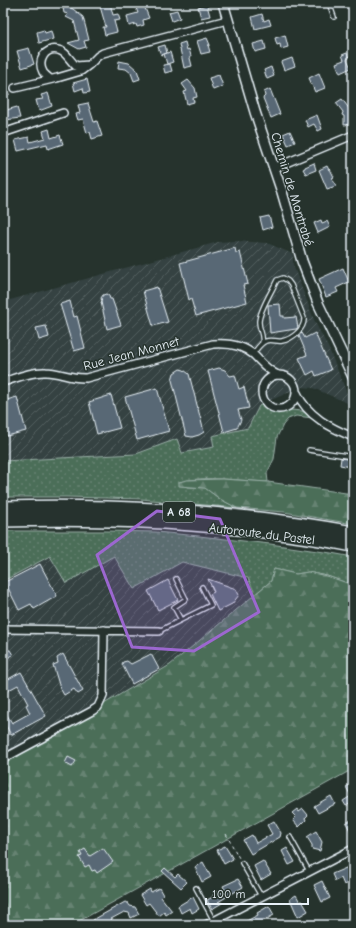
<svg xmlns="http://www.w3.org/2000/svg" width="356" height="928" viewBox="0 0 356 928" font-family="'Comic Neue',sans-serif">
  <defs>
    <pattern id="industrial-furrows" width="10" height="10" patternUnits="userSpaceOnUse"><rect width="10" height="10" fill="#354342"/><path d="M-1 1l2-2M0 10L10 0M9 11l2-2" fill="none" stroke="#525f5e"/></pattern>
    <pattern id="grass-dots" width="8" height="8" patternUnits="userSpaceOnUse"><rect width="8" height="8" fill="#4c6e59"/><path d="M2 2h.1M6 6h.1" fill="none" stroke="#668372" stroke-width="1.8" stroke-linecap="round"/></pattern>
    <pattern id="forest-firs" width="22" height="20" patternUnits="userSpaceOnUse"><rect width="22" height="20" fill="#4c6e59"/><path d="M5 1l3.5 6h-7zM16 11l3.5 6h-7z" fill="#668372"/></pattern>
  </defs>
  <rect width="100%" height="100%" fill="#26332d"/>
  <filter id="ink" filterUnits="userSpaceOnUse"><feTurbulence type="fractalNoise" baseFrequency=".025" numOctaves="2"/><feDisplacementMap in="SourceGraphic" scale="8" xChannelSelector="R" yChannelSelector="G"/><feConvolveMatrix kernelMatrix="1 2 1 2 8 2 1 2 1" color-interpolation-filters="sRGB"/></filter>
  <g filter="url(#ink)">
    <path fill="url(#industrial-furrows)" d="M236 241 267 243 293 254V265L315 322 328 347 352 405 313 388 302 387 259 405 248 428 212 436 215 447 182 453 177 440 136 454 3 461V302L218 242Z
      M114 555 134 589 182 562 248 578 256 594 247 600 170 665 92 711 3 758V581L50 556Z"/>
    <path fill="url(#grass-dots)" stroke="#9ab0a8" d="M262 404 267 409 280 413 291 410 302 411 313 418 296 416 288 419 283 425 277 437 274 459 267 473 268 482C242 481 205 475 179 482L187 487 205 488 220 499 237 508 141 499 67 497H3V461L136 454 177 439 182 453 214 447 212 436 248 428 259 406Z
      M3 531H105L156 532 199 536 270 544 331 553 353 557V585L327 576 308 572 296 574 274 569 271 581 255 594 248 578 182 562 134 589 114 556 66 583 50 556 3 581Z"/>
    <path fill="url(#forest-firs)" stroke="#9ab0a8" d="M222 479 268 482 353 494V524L284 512 237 508 220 499 205 488 179 486V482L187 480Z
      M274 569 296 574 308 572 327 576 353 585V769L72 925H3V758L92 711 170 665 271 581Z"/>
    <path fill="#596874" stroke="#e8f1f8" d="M62 3 73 9 83 17 89 40 84 41 86 47 79 49 68 43 79 40 74 21 66 17 68 14 64 13Z
      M99 3H110L113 15 118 14 120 20 114 21 117 32 105 35 103 27H106Z
      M134 3H143L149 18 143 20 144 25 137 27 136 24 129 26 127 16 138 13Z
      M207 5 210 16 201 18 198 7Z
      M177 10 180 18 172 21 169 12Z
      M262 14 264 21 269 19 271 25 255 29 252 17Z
      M44 30 45 33 51 31 53 39 39 43 37 32Z
      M285 35 288 47 281 49 280 44 277 45 275 38Z
      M207 38 210 45H208L210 52 201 54 197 41Z
      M264 41 266 49 255 52 253 44Z
      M185 42 187 50 189 49 191 56 190 58 192 66 184 68 179 44Z
      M165 45 167 53 161 55 158 47Z
      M29 48 34 64 22 68 17 51Z
      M170 52 173 62 167 64 164 54Z
      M347 53 349 58 347 59 351 68 340 73 336 63 344 60 342 55Z
      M292 58 295 66 284 70 281 62Z
      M119 61 129 63 137 70 140 79 134 81 131 73 126 69 118 68Z
      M170 64 172 71 165 73 163 65Z
      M271 67 274 76 267 79 264 70Z
      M319 73 325 88 315 92 309 78Z
      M219 75 223 86 213 90 209 78Z
      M87 79 90 92 84 93 83 88 75 91 73 83Z
      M188 80 195 88 197 97 193 98 194 102 187 104 184 92 187 91 182 84Z
      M270 89 280 114 271 118 263 98 265 96 264 92Z
      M48 93 52 106 39 111 36 100 43 99 41 95Z
      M342 99 353 114V124L344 125V116L342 115 343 112 336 103Z
      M88 103 94 122 97 121 102 136 92 139 90 132 87 133 83 119 78 120 76 114 80 113 78 105Z
      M17 107 20 118 5 120 3 111Z
      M317 115 322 129 318 131 314 124 308 127 305 120Z
      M49 129 51 138 60 135 63 144 48 149 47 144 18 151 15 140 29 137 30 142 45 138 43 131Z
      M290 131 295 142 288 145 283 134Z
      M314 163 316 170 306 174 303 169 305 168V167Z
      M327 166 329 170 330 169 334 177 332 178 336 186 327 189 319 170Z
      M269 216 272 227 263 230 260 218Z
      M321 220 322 223 327 221 330 227 318 233 314 223Z
      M235 248 236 253 240 252 248 284 243 285 247 302 196 316 191 299 189 300 180 263Z
      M343 268 349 282 336 288 338 292 326 297 319 279Z
      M157 287 168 322 153 326 143 291Z
      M106 294 109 296 110 299H112L121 325 107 329 101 302 102 301 101 298 103 295Z
      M70 301 74 317 77 316 85 348 74 351 60 304Z
      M280 304 281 316H284V318L296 317 298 328 296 329 270 333 268 305Z
      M46 326 49 337 39 340 36 328Z
      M302 333 305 338 315 333 331 370 316 376 314 371 307 375 299 358 307 355 299 336Z
      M219 368 225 370 230 376 235 375 239 389 244 387 249 408 238 410 241 420 237 428 224 432 208 371Z
      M180 369 184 370 189 374 204 432 199 435 192 437 186 436 172 380 174 373Z
      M157 388 169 431 137 440 125 397Z
      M111 395 120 428 97 434 89 402Z
      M17 397 26 431 3 437V401Z
      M341 458 352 460 351 467 340 465Z
      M40 564 57 596 34 609 31 604 19 610 5 582Z
      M208 579 236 589 239 595 232 604 218 611 210 594 214 592Z
      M168 580 178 600 158 610 148 591Z
      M3 650H10L13 655 3 660Z
      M63 654 83 691 78 694 74 689 64 695 60 688 53 665 58 663 57 658Z
      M151 654 159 669 132 684 122 664 123 662 127 661 131 664Z
      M21 672 46 716 11 735 3 720V717L7 715 12 723 30 713 26 705 28 704 18 685 3 693V682Z
      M68 757 76 761 72 767 65 763Z
      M351 784 353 787V802L346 806 343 801 351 796 346 787Z
      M331 796 335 804 318 813 314 806Z
      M297 809 299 812 303 809 308 815 305 818 306 820 299 827 293 820 296 817 292 813Z
      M353 819V836L346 823Z
      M274 821 281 833 280 837 251 854 243 840 252 835 256 843 272 834 267 825Z
      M316 831 322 842 320 851 312 849V845L307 837Z
      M225 846 233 859 224 864 217 850Z
      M103 848 113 862 97 873 95 870 92 871 89 865 85 867 79 857 82 856 80 852 85 849 90 856Z
      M287 848 295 862 289 865 282 851Z
      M263 861 271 874 261 880 254 866Z
      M203 862 211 877 202 882 195 867Z
      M353 865V880L344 885 341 878 335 881 332 874Z
      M165 868 175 877 178 874 187 882 181 888 162 871Z
      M238 879 243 887 218 902 222 903 212 909 207 900 213 897 214 891 227 894 223 886Z
      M322 881 330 898 322 902 314 885Z
      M159 888 163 895 161 897 172 911 166 915 164 912 159 916 149 903 146 905 140 895 150 889 151 892Z
      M296 895 300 902 302 901 308 911 298 917 290 899Z
      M193 897 199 909 192 913 190 908 181 913 178 906Z
      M125 902 128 903 130 906 135 907 139 914 131 918 129 913 124 912 111 919 115 925H96L93 920Z
      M269 906 274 915 255 925H239L258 915 257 913Z"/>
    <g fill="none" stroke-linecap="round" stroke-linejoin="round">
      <defs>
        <path id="service" d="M329 3 334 17
          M253 354C257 349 260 343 266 341 271 339 277 342 282 341 292 339 305 329 304 318L291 285 288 281 283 278 277 280 275 284C270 294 259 312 259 322 259 330 264 335 262 343
          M309 450 353 457
          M176 579 186 599 174 607 181 620
          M159 631 211 605 202 587
          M290 837 309 871
          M242 863 261 896
          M196 888 214 921"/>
        <path id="minor" d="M50 79C48 77 44 74 43 72 37 61 45 47 58 50 66 51 70 61 76 66L89 65
          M15 88 57 78 81 71 89 65 98 56 103 53 227 20
          M3 133 63 113
          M274 168 353 135
          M262 392a17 17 0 1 1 34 0a17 17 0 1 1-34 0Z
          M3 382C16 378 32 371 46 372 59 372 71 379 86 378L213 344C227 343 243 345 254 355 262 363 267 370 278 375
          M297 393C307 416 331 428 353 437
          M3 629 159 631
          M3 759 92 711 98 707 103 696 104 630
          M206 925 353 849"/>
        <path id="tertiary" d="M223 3 255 112 282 192 302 261 318 303 353 377"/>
        <path id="motorway" d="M3 508C120 505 238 512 353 533
          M3 520C119 517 239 523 353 545"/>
      </defs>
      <use href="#service" stroke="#e8f1f8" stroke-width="6"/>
      <use href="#minor" stroke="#e8f1f8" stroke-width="10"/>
      <use href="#tertiary" stroke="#e8f1f8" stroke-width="12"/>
      <use href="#motorway" stroke="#e8f1f8" stroke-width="16"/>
      <path stroke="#e8f1f8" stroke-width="1" stroke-dasharray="3 3" stroke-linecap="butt" d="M3 96 10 94
        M226 834 239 858"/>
      <use href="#service" stroke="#26332d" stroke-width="3.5"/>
      <use href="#minor" stroke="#26332d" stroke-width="7"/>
      <use href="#tertiary" stroke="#26332d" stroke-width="9"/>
      <use href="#motorway" stroke="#26332d" stroke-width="13"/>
    </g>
  </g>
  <path fill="#9c67d0" fill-opacity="0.2" stroke="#9c67d0" stroke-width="3" stroke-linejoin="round" d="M157 511 220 519 259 612 194 651 132 647 97 555Z"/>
  <g text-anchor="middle" stroke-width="3" stroke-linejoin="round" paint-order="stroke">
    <rect fill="#26332d" stroke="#aeb8bb" stroke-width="1" x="163" y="502" width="32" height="20" rx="3"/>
    <g font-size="12" font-weight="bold" fill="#e8f1f8">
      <text x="179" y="516">A 68</text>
    </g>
    <g font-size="13" fill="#e8f1f8" stroke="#26332d">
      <text transform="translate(293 189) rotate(73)" y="5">Chemin de Montrabé</text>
      <text transform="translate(131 353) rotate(-15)" y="5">Rue Jean Monnet</text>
      <text transform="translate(262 533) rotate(7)" y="5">Autoroute du Pastel</text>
    </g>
  </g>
  <rect width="356" height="928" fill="none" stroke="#26332d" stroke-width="16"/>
  <rect x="8" y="8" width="340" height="912" fill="none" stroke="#e8f1f8" stroke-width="1.5" filter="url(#ink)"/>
  <path d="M206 898v6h102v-6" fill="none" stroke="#e8f1f8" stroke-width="2"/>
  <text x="212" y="898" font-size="12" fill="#e8f1f8" stroke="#26332d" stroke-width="3" paint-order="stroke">100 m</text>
</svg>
